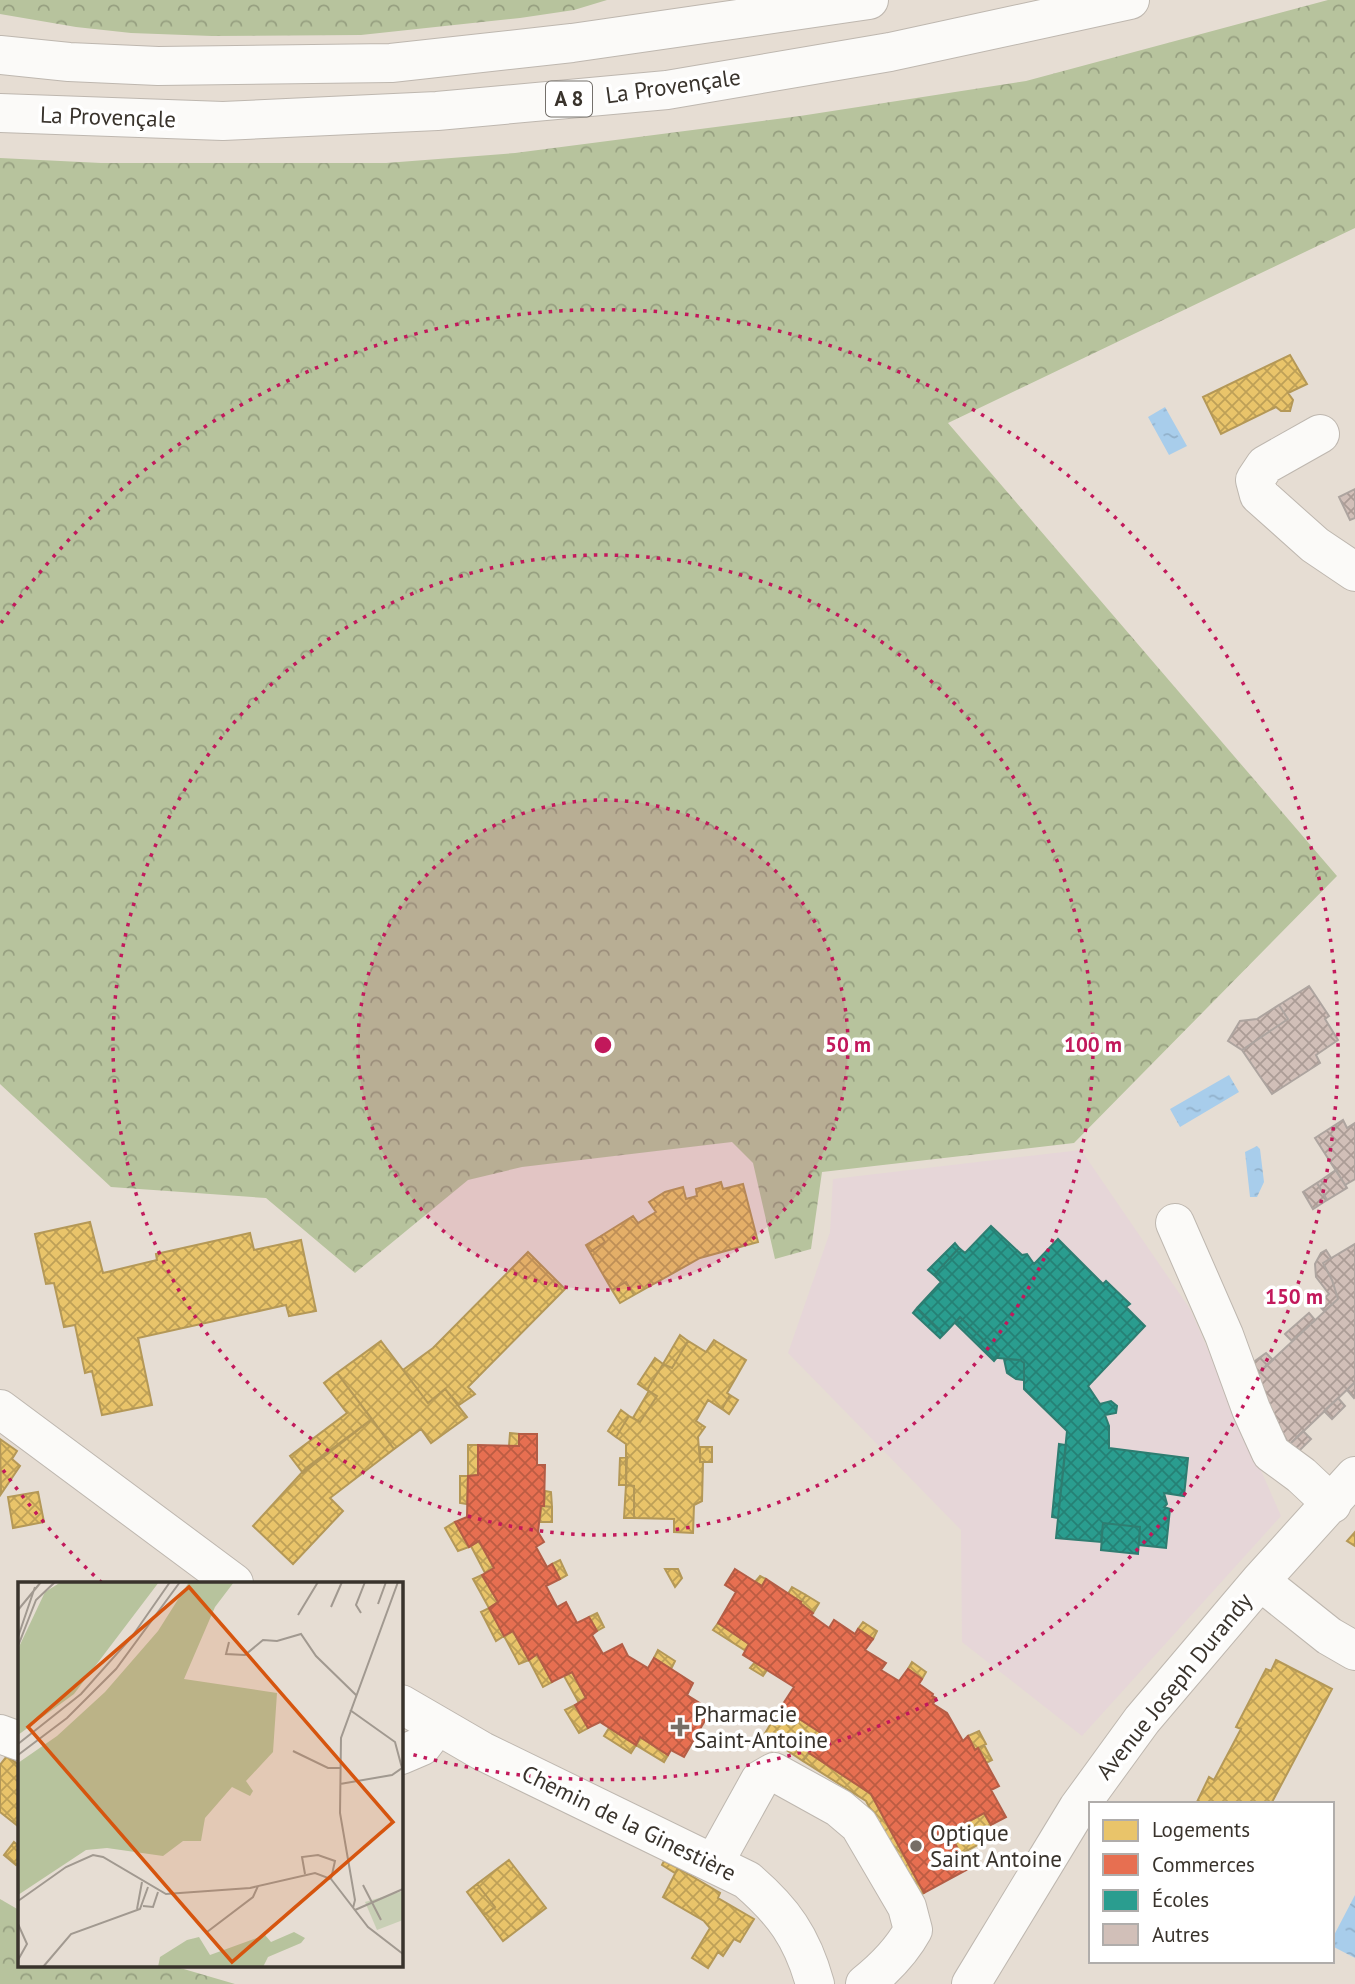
<svg xmlns="http://www.w3.org/2000/svg" width="1355" height="1984" viewBox="0 0 1355 1984" font-family="'PT Sans',sans-serif">
  <defs>
    <pattern id="forest-crowns" width="20" height="18" patternUnits="userSpaceOnUse" patternTransform="scale(1.75)"><rect width="20" height="18" fill="#b7c39d"/><path d="M2 6a3 3 0 1 1 6 0M12 15a3 3 0 1 1 6 0" fill="none" stroke="#969f80"/></pattern>
    <pattern id="water-ripples" width="26" height="14" patternUnits="userSpaceOnUse" patternTransform="scale(1.75)"><rect width="26" height="14" fill="#a8cdeb"/><path d="M2 4q2-2 4 0t4 0M15 11q2-2 4 0t4 0" fill="none" stroke="#91b0ca"/></pattern>
    <pattern id="homes-cross-hatch" width="8" height="8" patternUnits="userSpaceOnUse" patternTransform="scale(1.75)"><rect width="8" height="8" fill="#e9c46a"/><path d="M0 0l8 8M0 8l8-8" fill="none" stroke="#bea057"/></pattern>
    <pattern id="shops-cross-hatch" width="8" height="8" patternUnits="userSpaceOnUse" patternTransform="scale(1.75)"><rect width="8" height="8" fill="#e76f51"/><path d="M0 0l8 8M0 8l8-8" fill="none" stroke="#bc5c43"/></pattern>
    <pattern id="schools-cross-hatch" width="8" height="8" patternUnits="userSpaceOnUse" patternTransform="scale(1.75)"><rect width="8" height="8" fill="#2a9d8f"/><path d="M0 0l8 8M0 8l8-8" fill="none" stroke="#258175"/></pattern>
    <pattern id="building-cross-hatch" width="8" height="8" patternUnits="userSpaceOnUse" patternTransform="scale(1.75)"><rect width="8" height="8" fill="#d1bfb8"/><path d="M0 0l8 8M0 8l8-8" fill="none" stroke="#ab9c96"/></pattern>
  </defs>
  <rect width="100%" height="100%" fill="#e6ddd3"/>
  <path fill="#e6d6d8" d="M1081 1150 1190 1309 1281 1516 1082 1736 962 1642 961 1530 788 1353 830 1232 833 1179Z"/>
  <path fill="url(#forest-crowns)" d="M0 0H607L574 10 520 18 361 35 212 36 131 33 76 27 0 14Z
    M1328 0H1355V228L948 423 1337 876 1074 1143 822 1172 811 1249 775 1259 753 1163 732 1142 522 1167 468 1180 355 1273 266 1198 111 1187 0 1084V158L101 163H386L515 153 800 116 1026 81Z
    M0 1899 19 1910V1965H170L235 1984H0Z"/>
  <path fill="url(#water-ripples)" d="M1165 407 1187 446 1169 455 1148 417Z
    M1229 1075 1239 1092 1180 1127 1170 1109Z
    M1257 1146 1260 1149 1264 1182 1257 1197H1250L1245 1152Z
    M1355 1895V1958L1332 1946V1939Z"/>
  <path fill="url(#homes-cross-hatch)" stroke="#b49857" stroke-width="2" d="M1290 355 1307 384 1288 393 1293 400 1290 411H1281L1276 407 1221 434 1203 397Z
    M721 1182 723 1189 743 1184 758 1242 700 1258 634 1295 626 1282 612 1290 590 1252 605 1242 601 1236 633 1216 638 1223 656 1212 649 1202 665 1192 683 1187 686 1199 697 1196 696 1189Z
    M90 1222 103 1273 157 1260 156 1254 250 1233 254 1250 301 1240 316 1311 289 1316 286 1305 138 1338 152 1405 102 1415 92 1371 85 1373 75 1325 64 1327 54 1283 46 1284 35 1234Z
    M601 1236 605 1242 590 1252 586 1245Z
    M528 1252 565 1289 468 1387 475 1394 459 1405 445 1389 428 1403 403 1370 433 1348Z
    M626 1282 634 1295 620 1303 612 1290Z
    M680 1335 688 1341 672 1368 663 1364Z
    M714 1340 746 1360 727 1393 730 1395 722 1409 708 1400 696 1421 705 1427 698 1437 700 1462H703L702 1501 694 1505 693 1533 674 1532V1519L634 1518V1486L626 1485V1444L616 1437 629 1416 640 1422 657 1396 647 1390 663 1364 672 1368 688 1341 706 1352Z
    M381 1341 428 1403 445 1389 467 1417 431 1443 421 1429 394 1449 337 1373Z
    M655 1358 663 1364 647 1390 638 1384Z
    M337 1373 372 1419 303 1473 290 1456 347 1413 324 1383Z
    M649 1391 657 1396 640 1422 633 1418Z
    M730 1395 738 1400 729 1414 722 1409Z
    M621 1410 629 1416 616 1437 608 1431Z
    M372 1419 394 1449 330 1498 343 1511 293 1564 253 1526 306 1468Z
    M510 1433 519 1434V1446H509Z
    M0 1439 17 1451 12 1459 20 1466 1 1494Z
    M468 1445H478V1475L468 1476Z
    M700 1447H712V1462H700Z
    M627 1457 626 1485H619L620 1458Z
    M460 1476H468L467 1504 460 1503Z
    M626 1485 634 1486V1518H624Z
    M545 1491 551 1492 552 1507 544 1506Z
    M38 1492 44 1522 13 1528 8 1497Z
    M541 1506 552 1507V1522H540Z
    M455 1522 469 1547 458 1551 445 1528Z
    M1355 1532V1546L1347 1541Z
    M479 1541 494 1568 485 1573 471 1546Z
    M560 1560 567 1575 560 1579 552 1564Z
    M665 1569H678L682 1578 675 1587Z
    M482 1575 498 1602 489 1608 473 1579Z
    M760 1576 766 1579 762 1586 755 1582Z
    M792 1587 806 1595 801 1602 788 1594Z
    M806 1595 819 1603 813 1613 800 1603Z
    M489 1608 504 1636 496 1641 481 1612Z
    M597 1613 604 1627 597 1631 589 1617Z
    M863 1622 877 1631 873 1639 858 1629Z
    M718 1623 749 1644 746 1651 713 1630Z
    M513 1631 529 1660 519 1664 504 1636Z
    M658 1650 675 1661 671 1669 654 1658Z
    M537 1654 552 1682 543 1687 529 1660Z
    M1276 1660 1332 1689 1271 1804H1196L1209 1777 1214 1780 1241 1729 1236 1727 1266 1669 1271 1671Z
    M755 1662 767 1670 763 1676 750 1668Z
    M912 1662 926 1672 922 1679 908 1669Z
    M572 1672 586 1698 579 1703 564 1676Z
    M575 1705 588 1728 579 1733 565 1710Z
    M781 1707 821 1733 803 1761 764 1735Z
    M609 1728 636 1745 631 1753 604 1736Z
    M979 1731 986 1744 975 1750 968 1736Z
    M640 1737 668 1755 664 1762 636 1745Z
    M984 1745 992 1760 986 1763 978 1748Z
    M809 1753 871 1794 924 1893 917 1896 866 1801 803 1761Z
    M7 1756 19 1765V1827L0 1812V1765Z
    M984 1813 996 1835 961 1854 949 1832Z
    M14 1842 19 1846V1861L16 1865 4 1855Z
    M509 1860 546 1908 503 1941 484 1915 495 1907 477 1884Z
    M664 1861 678 1868 675 1873 662 1865Z
    M678 1868 720 1893 718 1898 754 1919 740 1942 734 1939 723 1956 718 1952 708 1968 692 1958 710 1928 704 1921 663 1897Z
    M477 1884 495 1907 484 1915 467 1892Z"/>
  <path fill="url(#shops-cross-hatch)" stroke="#b35d46" stroke-width="2" d="M519 1434H537V1465H545L544 1506H541L538 1532 544 1542 536 1547 547 1567 552 1564 560 1579 546 1586 557 1607 566 1602 577 1623 589 1617 597 1631 592 1635 603 1654 622 1644 628 1656 648 1668 654 1658 693 1683 687 1695 711 1710 684 1757 671 1750 668 1755 640 1737 636 1745 600 1722 588 1728 575 1705 586 1698 572 1672 552 1682 537 1654 529 1660 513 1631 504 1636 489 1608 498 1602 482 1575 494 1568 479 1541 469 1547 455 1522 467 1517 468 1476 478 1475V1445L519 1446Z
    M735 1569 762 1586 766 1579 801 1602 800 1603 813 1613 811 1615 829 1628 834 1620 855 1634 858 1629 873 1639 865 1650 886 1663 881 1670 899 1681 908 1669 922 1679 919 1684 933 1694 932 1696 936 1698 933 1704 947 1713 963 1741 968 1736 975 1750 978 1748 999 1786 991 1790 1006 1817 991 1825 984 1813 949 1832 968 1869 924 1893 871 1794 809 1753 821 1733 781 1707 794 1687 743 1655 749 1644 718 1623 736 1592 725 1585Z"/>
  <path fill="url(#schools-cross-hatch)" stroke="#2e7d71" stroke-width="2" d="M991 1226 1022 1255 1027 1254 1034 1264 1058 1239 1103 1284 1106 1281 1130 1304 1126 1307 1145 1326 1088 1386 1100 1404 1111 1401 1117 1406 1116 1413 1105 1415 1109 1426V1448L1188 1458 1184 1496 1164 1493 1167 1504 1164 1507 1170 1509 1166 1548 1139 1545 1140 1527 1103 1523 1101 1542 1056 1538 1067 1431 1024 1389V1363L1020 1360 997 1358 999 1355 960 1317 944 1334 917 1308 941 1282 934 1275 959 1248 965 1253Z
    M955 1243 959 1248 934 1275 928 1270Z
    M917 1308 944 1334 940 1338 913 1313Z
    M960 1317 999 1355 994 1361 955 1323Z
    M1004 1359 1020 1360 1024 1363V1380L1016 1379 1007 1373Z
    M1059 1444 1066 1445 1058 1518 1052 1517Z
    M1103 1523 1140 1527 1138 1554 1101 1550Z"/>
  <path fill="url(#building-cross-hatch)" stroke="#ada49f" stroke-width="2" d="M1355 489V518L1350 520 1339 497Z
    M1309 986 1329 1016 1325 1019 1338 1040 1316 1055 1320 1063 1272 1094 1242 1050 1288 1019 1279 1005Z
    M1279 1005 1288 1019 1242 1050 1228 1041 1240 1021 1257 1019Z
    M1343 1120 1347 1128 1355 1123V1179L1345 1185 1315 1138Z
    M1336 1170 1347 1188 1327 1200 1317 1183Z
    M1317 1183 1327 1200 1313 1209 1303 1192Z
    M1355 1244V1382L1289 1445 1254 1377 1338 1299 1332 1280 1323 1263Z
    M1326 1250 1331 1258 1323 1263 1332 1280 1338 1299 1324 1311 1318 1304 1329 1294 1316 1277 1315 1264 1321 1253Z
    M1309 1313 1315 1320 1292 1341 1285 1334Z
    M1266 1353 1273 1360 1254 1377 1248 1366Z
    M1355 1382V1397L1354 1398 1347 1390Z
    M1338 1398 1345 1406 1332 1419 1324 1411Z
    M1303 1431 1311 1439 1298 1452 1289 1445Z"/>
  <g fill="none" stroke-linecap="round" stroke-linejoin="round">
    <defs>
      <path id="minor" d="M1320 434 1265 465 1255 480 1259 495 1315 545 1355 572
        M1175 1223 1224 1335 1251 1409 1271 1453 1301 1475 1332 1504
        M0 1409 234 1583
        M1260 1581 1329 1636 1355 1651
        M401 1704 482 1751 747 1880C783 1911 802 1937 815 1984
        M0 1734 19 1741
        M401 1755 422 1746 437 1726
        M714 1863 760 1780 774 1772 839 1808 859 1825 907 1907 913 1930C901 1952 885 1968 865 1984
        M971 1984 1078 1808 1142 1720 1260 1581 1355 1476"/>
      <path id="highway" d="M0 55 69 62 158 66 391 63 572 43 869 0
        M0 113 223 121 437 111 667 90 890 52 1130 0"/>
    </defs>
    <use href="#minor" stroke="#beb7af" stroke-width="40"/>
    <use href="#highway" stroke="#beb7af" stroke-width="40"/>
    <use href="#minor" stroke="#fbfaf8" stroke-width="38"/>
    <use href="#highway" stroke="#fbfaf8" stroke-width="38"/>
  </g>
  <circle cx="603" cy="1045" r="245" fill="#c2185b" fill-opacity=".12"/>
  <g fill="none" stroke="#c2185b" stroke-width="3.5" stroke-dasharray="3.5 7">
    <circle cx="603" cy="1045" r="245"/>
    <circle cx="603" cy="1045" r="490"/>
    <path d="M102 1583A735 735 0 0 1 1 1467M1 623A735 735 0 1 1 407 1753"/>
  </g>
  <g fill="#766e66" stroke="#fff" stroke-width="2.5">
    <path d="M676.5 1716.5h7v7h7v7h-7v7h-7v-7h-7v-7h7z"/>
    <circle cx="916" cy="1846" r="7"/>
  </g>
  <g text-anchor="middle" stroke-width="7" stroke-linejoin="round" paint-order="stroke">
    <rect fill="#fff" stroke="#74706b" stroke-width="2" x="546" y="81.5" width="46" height="35" rx="5"/>
    <g font-size="21" font-weight="bold" fill="#39332c">
      <text x="569" y="106">A 8</text>
    </g>
    <g font-size="23" fill="#39332c" stroke="#fff">
      <text transform="translate(673 86) rotate(-8)" y="8">La Provençale</text>
      <text transform="translate(108 117) rotate(2)" y="8">La Provençale</text>
      <text transform="translate(1174 1686) rotate(-51)" y="8">Avenue Joseph Durandy</text>
      <text transform="translate(629 1823) rotate(26)" y="8">Chemin de la Ginestière</text>
    </g>
    <g font-size="23" fill="#39332c" stroke="#fff" text-anchor="start">
      <text x="694" y="1722">Pharmacie<tspan x="694" dy="26">Saint-Antoine</tspan></text>
      <text x="930" y="1841">Optique<tspan x="930" dy="26">Saint Antoine</tspan></text>
    </g>
  </g>
  <g transform="translate(18 1582)">
    <rect width="385" height="385" fill="#e6ddd3"/>
    <path d="M385 309V338L359 348 347 320Z" fill="#c8cfb5"/>
    <path d="M43 0H141L56 112 0 153V67L27 10ZM171 0H216L197 25 166 97 259 111 255 170 228 199 235 209 232 214 214 205 187 236 183 259H165L145 274 89 266 68 268 0 313V181L39 154 87 110 140 49ZM276 350 287 356 283 361 250 375 245 385H140L142 375 169 358 181 355 192 373 247 353 253 360Z" fill="#b7c39d"/>
    <path fill="none" stroke="#a19990" stroke-width="2" d="M360 22 368 0M313 25 324 0M0 28 23 0M343 31 338 23 347 0M280 33 300 0M0 55 17 5M211 60 208 72 227 73 245 58 259 59 283 52 298 74 338 113M0 64 18 18 37 0M0 162 63 112 113 56 152 0M275 169 310 186H323M0 173 49 136 98 87 162 0M322 202 374 193 384 186 377 160 332 128M287 292 284 275 300 273 317 279 313 297M345 303 363 338M0 319 48 285 75 273 85 275 148 312 232 306 297 291 313 297 350 345 385 372M125 324 135 325 140 310M335 326 337 318 322 231 323 156 380 0M119 327 124 300M337 328 385 307M0 342 9 362 0 378M189 350 235 315 240 304M25 385 53 352 122 327 130 305"/>
    <path fill="#d6550f" fill-opacity="0.15" stroke="#d6550f" stroke-width="3.5" d="M171 5 375 240 214 380 10 145Z"/>
    <rect width="385" height="385" fill="none" stroke="#39332c" stroke-width="3.5"/>
  </g>
  <circle cx="603" cy="1045" r="10" fill="#c2185b" stroke="#fff" stroke-width="3.5"/>
  <g font-size="21" text-anchor="middle" font-weight="bold" fill="#c2185b" stroke="#fff" stroke-width="7" stroke-linejoin="round" paint-order="stroke">
    <text x="848" y="1052">50 m</text>
    <text x="1093" y="1052">100 m</text>
    <text x="1294" y="1304">150 m</text>
  </g>
  <rect x="1089" y="1802" width="245" height="161" fill="#ffffff" stroke="#b0adab" stroke-width="2"/>
  <rect x="1103" y="1820" width="35" height="21" fill="#e9c46a" stroke="#b0adab" stroke-width="2"/>
  <text x="1152" y="1837" font-size="21" fill="#39332c">Logements</text>
  <rect x="1103" y="1854" width="35" height="21" fill="#e76f51" stroke="#b0adab" stroke-width="2"/>
  <text x="1152" y="1872" font-size="21" fill="#39332c">Commerces</text>
  <rect x="1103" y="1890" width="35" height="21" fill="#2a9d8f" stroke="#b0adab" stroke-width="2"/>
  <text x="1152" y="1907" font-size="21" fill="#39332c">Écoles</text>
  <rect x="1103" y="1924" width="35" height="21" fill="#d1bfb8" stroke="#b0adab" stroke-width="2"/>
  <text x="1152" y="1942" font-size="21" fill="#39332c">Autres</text>
</svg>
